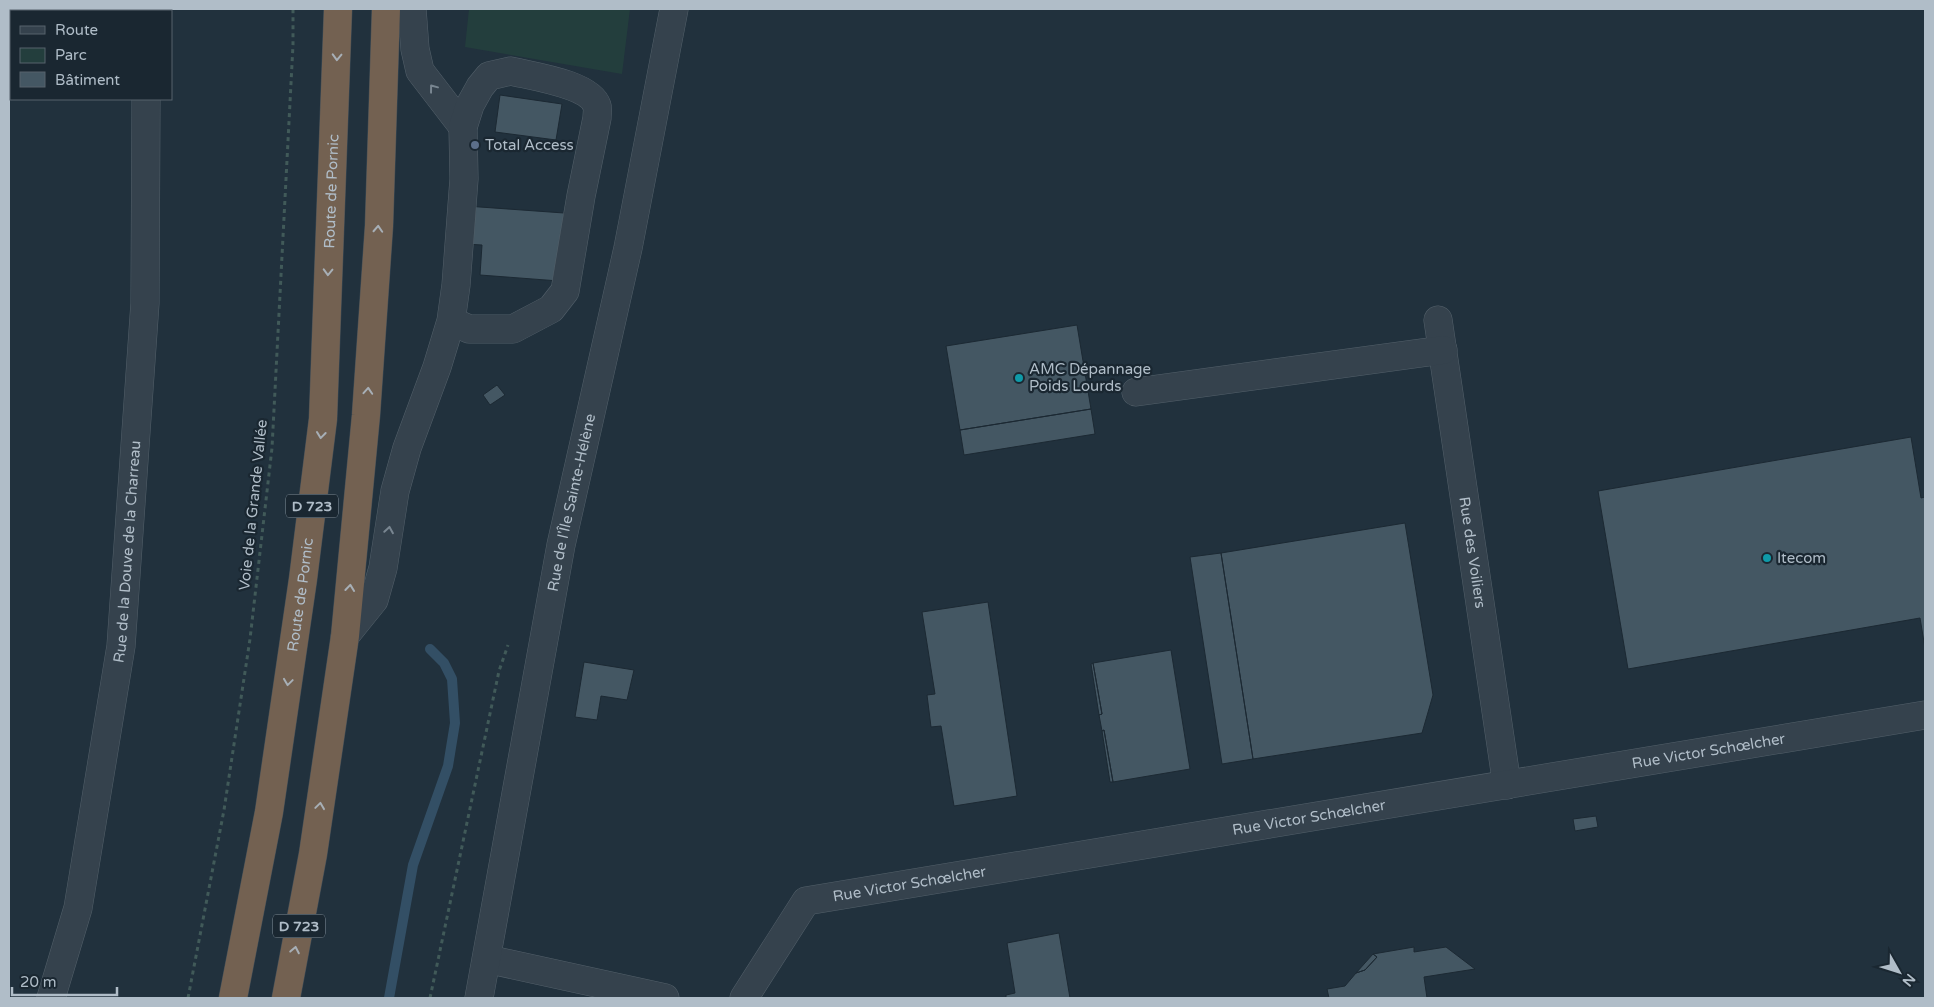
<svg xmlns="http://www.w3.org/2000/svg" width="1934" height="1007" viewBox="0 0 1934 1007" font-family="'Varela Round',sans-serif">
  <rect width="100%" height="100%" fill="#21313d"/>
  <path fill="#233e3d" d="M469 9H630L622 74 465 47Z"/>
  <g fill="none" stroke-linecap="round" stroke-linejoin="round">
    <path stroke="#334f65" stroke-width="10" d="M389 998 413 865 448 766 455 723 452 679 444 663 430 649"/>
  </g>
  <path fill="#445763" stroke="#1c2933" d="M500 95 562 104 556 140 495 132Z
    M452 205 564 213 559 281 480 275 482 245 448 243Z
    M1077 325 1091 409 960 430 946 346Z
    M497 385 505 395 490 405 483 395Z
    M1091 409 1095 434 964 455 960 430Z
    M1911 437 1921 498 1925 497V648L1920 618 1628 669 1598 491Z
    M1405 523 1433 695 1422 733 1253 759 1221 553Z
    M1221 553 1253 759 1222 764 1190 557Z
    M988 602 1017 796 954 806 941 726 931 727 927 695 935 694 922 612Z
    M1171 650 1190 769 1113 782 1104 730 1102 731 1099 715 1102 714 1093 663Z
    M584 662 634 670 627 700 601 696 597 720 575 717Z
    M1093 663 1102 714 1099 715 1091 664Z
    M1104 730 1113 782H1110L1102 731Z
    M1596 816 1598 827 1575 831 1573 819Z
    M1059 933 1070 998H1006V995L1015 993 1007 943Z
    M1414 947V952L1446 947 1475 969 1424 977 1427 998H1329L1327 989 1345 986 1356 973 1365 970 1377 957 1373 954Z
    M1373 954 1377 957 1365 970 1356 973Z"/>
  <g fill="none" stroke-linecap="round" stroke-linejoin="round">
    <defs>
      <g id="minor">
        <path d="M412 9 415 49 420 71 463 127"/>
        <path d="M146 11V9"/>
        <path id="s1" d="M1438 320 1507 785"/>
        <path d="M1136 392 1443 350"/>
        <path d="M345 636 374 600 383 568 395 491 407 448 437 367 451 321 456 285 464 179 463 127 470 105 480 87 489 76 511 71C531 76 590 84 597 106 598 109 597 114 597 118L581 196 565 291 551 309 513 329H469L451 321"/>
        <path d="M487 959 665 998"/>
        <path id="s2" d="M51 998 78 908 121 646 145 303 146 99"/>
        <path id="s3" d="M479 998 561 545 628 248 674 9"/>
        <path id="s4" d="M744 998 806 901 1925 715"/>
      </g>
      <g id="highway">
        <path id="s5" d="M233 998 269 812 303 579 323 419 338 9"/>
        <path d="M286 998 313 854 345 636 366 415 379 226 386 9"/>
      </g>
    </defs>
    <use href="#minor" stroke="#53606a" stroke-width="29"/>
    <use href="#highway" stroke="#404d57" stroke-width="29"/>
    <path stroke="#415a59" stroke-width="3" stroke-dasharray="4 4" stroke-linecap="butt" d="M188 998 224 810 250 639 272 448 293 45V9
      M430 998 499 671 508 645"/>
    <use href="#minor" stroke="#35424d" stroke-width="28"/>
    <use href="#highway" stroke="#736151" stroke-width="28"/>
  </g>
  <defs><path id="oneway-chevron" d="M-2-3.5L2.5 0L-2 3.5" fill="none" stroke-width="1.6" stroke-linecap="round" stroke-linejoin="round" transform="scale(1.25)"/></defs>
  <g stroke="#a7afb6">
    <use href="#oneway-chevron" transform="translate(337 57) rotate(92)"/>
    <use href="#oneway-chevron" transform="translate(378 229) rotate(-87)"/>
    <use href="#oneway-chevron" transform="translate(328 272) rotate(92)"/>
    <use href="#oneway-chevron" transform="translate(368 391) rotate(-86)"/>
    <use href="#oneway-chevron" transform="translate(321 435) rotate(97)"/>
    <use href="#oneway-chevron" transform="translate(350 588) rotate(-84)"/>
    <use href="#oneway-chevron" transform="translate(288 682) rotate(98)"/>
    <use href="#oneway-chevron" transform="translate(320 806) rotate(-82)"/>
    <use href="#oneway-chevron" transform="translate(295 950) rotate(-79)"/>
  </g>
  <g stroke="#798691">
    <use href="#oneway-chevron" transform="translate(433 88) rotate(-127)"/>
    <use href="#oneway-chevron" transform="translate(389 530) rotate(-81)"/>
  </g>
  <circle fill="#5c6f8a" stroke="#1a2731" stroke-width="2" cx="475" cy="145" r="5"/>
  <g fill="#0f9aa8" stroke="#1a2731" stroke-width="2">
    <circle cx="1019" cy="378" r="5"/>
    <circle cx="1767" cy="558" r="5"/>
  </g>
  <g text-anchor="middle" stroke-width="4.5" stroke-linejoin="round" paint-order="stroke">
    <g fill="#1a2731" stroke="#83909b" stroke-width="1">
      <rect x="286" y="494.5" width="52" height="23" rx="4"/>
      <rect x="273" y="914.5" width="52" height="23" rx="4"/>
    </g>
    <g font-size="14" font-weight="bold" fill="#b0bdc8">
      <text x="312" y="511">D 723</text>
      <text x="299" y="931">D 723</text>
    </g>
    <g font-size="15" fill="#b0bdc8" stroke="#1a2731" text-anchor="start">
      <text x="485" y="150">Total Access</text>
      <text x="1029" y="374">AMC Dépannage<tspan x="1029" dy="17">Poids Lourds</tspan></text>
      <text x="1777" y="563">Itecom</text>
    </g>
    <g font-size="15" fill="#b0bdc8" stroke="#1a2731">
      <text dy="5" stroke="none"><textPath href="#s5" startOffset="814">Route de Pornic</textPath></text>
      <text dy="5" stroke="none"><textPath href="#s3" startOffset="504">Rue de l'Île Sainte-Hélène</textPath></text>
      <text transform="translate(253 505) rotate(-84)" y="5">Voie de la Grande Vallée</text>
      <text dy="5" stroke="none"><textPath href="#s2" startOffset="454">Rue de la Douve de la Charreau</textPath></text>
      <text dy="5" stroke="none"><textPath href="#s1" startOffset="235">Rue des Voiliers</textPath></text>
      <text dy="5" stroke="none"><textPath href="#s5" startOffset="409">Route de Pornic</textPath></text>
      <text dy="5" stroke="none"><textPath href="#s4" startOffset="1030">Rue Victor Schœlcher</textPath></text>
      <text dy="5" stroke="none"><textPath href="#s4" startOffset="625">Rue Victor Schœlcher</textPath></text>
      <text dy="5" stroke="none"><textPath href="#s4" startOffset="220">Rue Victor Schœlcher</textPath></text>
    </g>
  </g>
  <rect width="1934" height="1007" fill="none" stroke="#b0bdc8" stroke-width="20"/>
  <rect x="10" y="10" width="162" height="90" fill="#1a2731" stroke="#56636d"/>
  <rect x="20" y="26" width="25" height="8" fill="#35424d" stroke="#56636d"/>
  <text x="55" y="35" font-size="15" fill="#b0bdc8">Route</text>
  <rect x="20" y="48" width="25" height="15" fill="#233e3d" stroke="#56636d"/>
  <text x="55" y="60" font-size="15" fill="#b0bdc8">Parc</text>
  <rect x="20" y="72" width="25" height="15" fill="#445763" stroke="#56636d"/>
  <text x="55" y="85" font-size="15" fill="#b0bdc8">Bâtiment</text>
  <g transform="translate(1899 972) rotate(129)" stroke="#1a2731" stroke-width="4" paint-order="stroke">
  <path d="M0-4L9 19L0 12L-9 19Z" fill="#b0bdc8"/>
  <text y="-8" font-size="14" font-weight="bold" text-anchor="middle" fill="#b0bdc8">N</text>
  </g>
  <path d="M12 987v8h105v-8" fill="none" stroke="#b0bdc8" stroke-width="2.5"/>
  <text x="20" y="987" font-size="15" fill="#b0bdc8" stroke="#1a2731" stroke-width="4" paint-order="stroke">20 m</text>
</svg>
